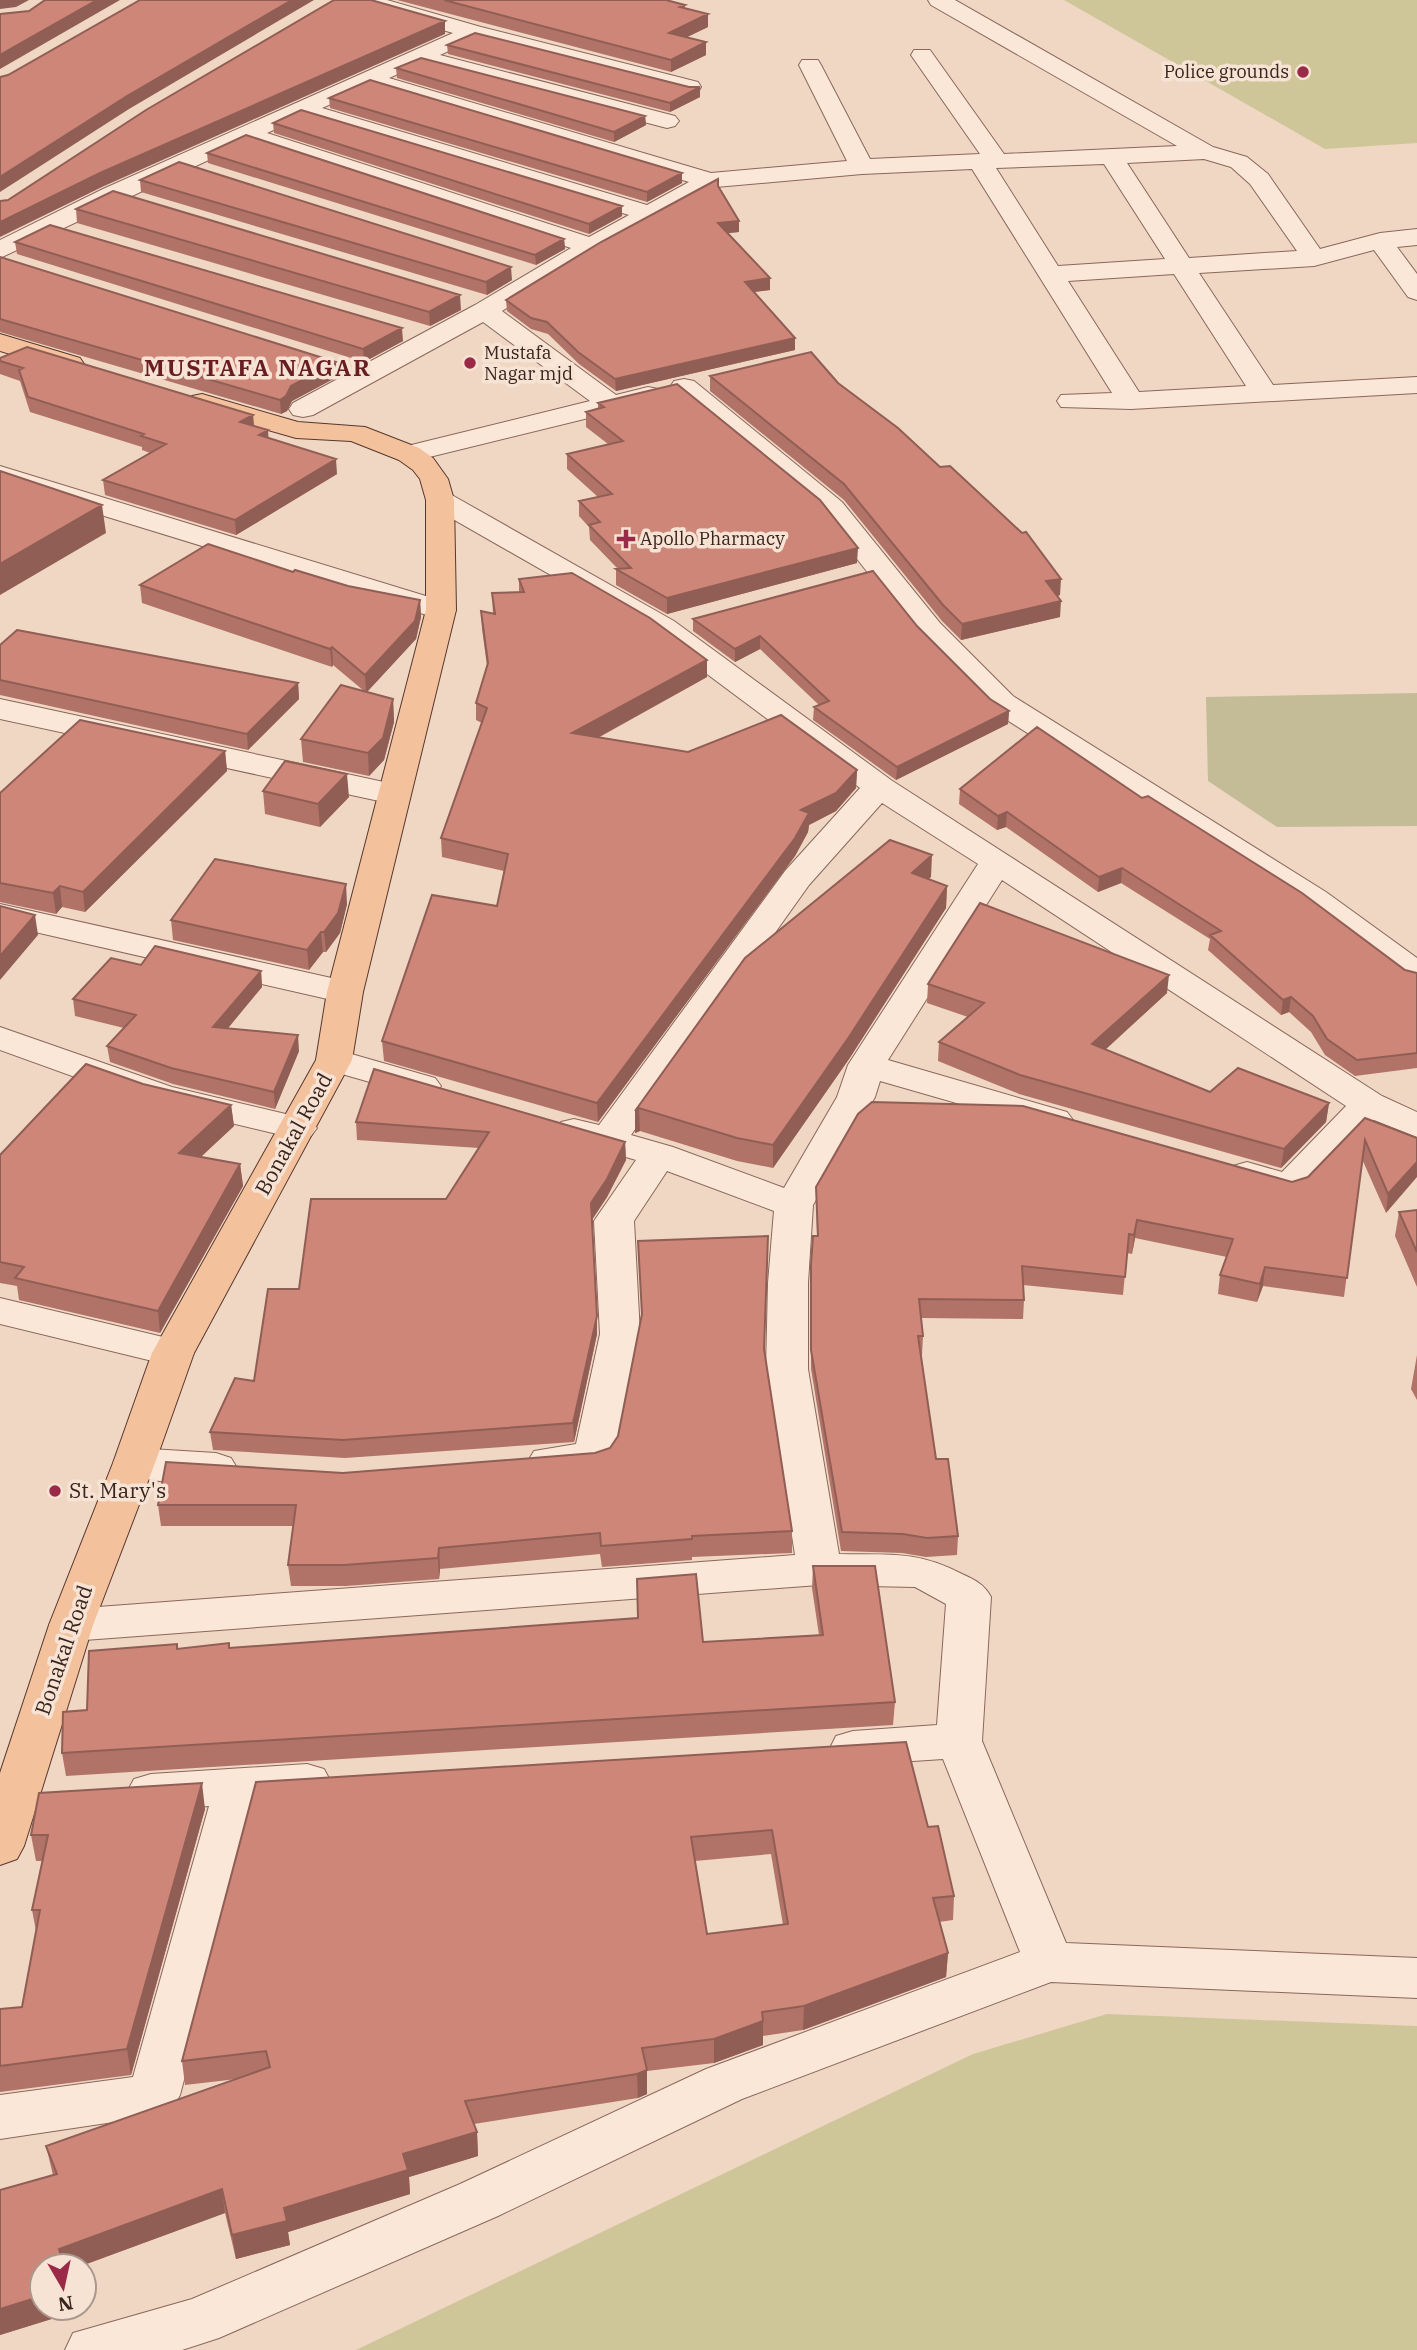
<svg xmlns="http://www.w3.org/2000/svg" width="1417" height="2350" viewBox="0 0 1417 2350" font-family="'IBM Plex Serif',serif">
  <rect width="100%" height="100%" fill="#efd7c4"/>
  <path fill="#cec698" d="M1064 0H1417V143L1325 149Z
    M1107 2014 1417 2026V2350H356L973 2054Z"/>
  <path fill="#c3bc97" d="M1417 693V826L1277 827 1208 781 1206 697Z"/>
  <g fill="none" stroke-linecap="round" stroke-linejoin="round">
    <defs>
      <path id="minor" d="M353 0H387L481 27 698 82 701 87 698 92 690 94 475 39 440 55 675 116 679 121 675 126 667 128 421 64 389 78 711 173 847 161 799 65 802 60H818L821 65 870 159 980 154 911 55 914 50H930L1004 154 1177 146 931 5 928 0H955L1213 147 1247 157 1268 174 1320 249 1380 233 1417 229V245L1397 247 1417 274V300L1408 297 1374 250 1314 266 1199 273 1273 385 1417 377V393L1131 409 1061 407 1057 401 1061 395 1112 393 972 169 862 174 716 187 600 251 502 311 616 395 648 387 658 389 662 395 658 401 409 462 399 460 395 454 399 448 590 401 483 322 313 415 303 417 293 415 289 409 293 403 475 305 571 248 247 142 0 258V240L103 189 453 33 356 5ZM370 87 689 182 647 205 322 108ZM302 117 629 215 589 237 267 133ZM1204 159 1231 167 1250 184 1297 251 1189 258 1127 163ZM1104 164 1165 259 1058 266 996 168ZM1174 274 1246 386 1139 392 1068 281Z
        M684 379 694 381 842 502 940 623 1013 696 1326 892 1417 958V986L1404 983 1302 906 991 710 918 637 822 514 674 393 670 387 674 381Z
        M0 466 452 604 456 610 452 616 441 619 430 616 0 484Z
        M440 491 450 494 674 621 891 780 1382 1096 1417 1112V1137L1374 1120 1304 1194 1290 1198 1233 1182 1228 1174 1233 1166 1247 1162 1282 1172 1346 1106 1002 880 888 1060 1067 1112 1073 1120 1067 1128 1054 1131 880 1081 875 1097 813 1205 808 1283V1369L839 1554C887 1555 918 1550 962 1574 975 1580 984 1584 991 1597L982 1741 1066 1943 1417 1958V1998L1051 1982 742 2099 498 2216 219 2338 182 2350H65L73 2333 192 2299 460 2184 706 2069 1020 1952 943 1759 853 1765 836 1760 830 1748 836 1736 853 1731 937 1725 946 1604 915 1587 819 1585 71 1641 55 1636 49 1625 55 1614 71 1609 795 1555 766 1369 768 1283 774 1211 667 1171 634 1221 640 1334 616 1457 610 1467C586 1474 558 1478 534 1471L528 1461 534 1451 576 1444 600 1334 594 1221 636 1160 561 1138 555 1130 561 1122 574 1119 599 1125 785 871 860 788 652 633 430 506 426 500 430 494ZM882 803 978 864 848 1065 837 1097 784 1188 673 1147 631 1135 809 885Z
        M0 699 393 784 405 787 410 794 405 801 393 804 0 719Z
        M0 904 345 981 358 984 363 992 358 1000 345 1003 0 924Z
        M0 1027 172 1087 311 1120 317 1128 311 1136 298 1139 147 1103 0 1050Z
        M334 1049 435 1078 441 1086 435 1094 422 1097 321 1068 316 1060 321 1052Z
        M0 1298 188 1343 194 1353 188 1363 173 1366 0 1324Z
        M134 1448 216 1453 231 1458 237 1468 231 1478C202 1487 148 1482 119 1473L113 1463 119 1453Z
        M307 1764 324 1769 331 1782 324 1795 307 1800 257 1803 180 2095 172 2110 154 2116 0 2139V2095L133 2077 209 1806 151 1810 134 1805 127 1792 134 1779 151 1774Z"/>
      <path id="major" d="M0 334 80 358 84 364 80 370 71 372 0 351Z
        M202 394 298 422 365 427 419 448 433 458 448 479 454 500 456 610 363 992 352 1060 194 1353 155 1463 93 1625 24 1846 17 1859 0 1865V1773L49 1625 113 1463 152 1353 316 1060 327 992 426 610V500L420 479 413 470 399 460 351 441 296 438 192 408 188 402 192 396Z"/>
    </defs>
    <use href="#minor" stroke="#8a675a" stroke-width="2"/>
    <use href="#major" stroke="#58372e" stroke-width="2"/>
    <use href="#minor" fill="#fae7d8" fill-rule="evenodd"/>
    <use href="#major" fill="#f3c19c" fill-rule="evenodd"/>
  </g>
  <path fill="#b17368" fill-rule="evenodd" d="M397 0H666L685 5V9L708 27 686 37 706 55 671 72Z
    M447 45 689 87H700V97L670 112 448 54Z
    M396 68 645 116 646 125 614 142 397 78Z
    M329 98 682 173V183L647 202 330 108Z
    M273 123 622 216 589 234 274 133Z
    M207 153 564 239 565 249 536 265 208 163Z
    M140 180 512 280 487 295 141 192Z
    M76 209 461 310 430 326 77 223Z
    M739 221V232L728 233 770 290 754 292 795 350 616 391 579 364 548 334 531 329 507 311 506 300Z
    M15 242 403 341 364 362 17 254Z
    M0 257 336 362 337 377 292 401 287 411 281 414 0 332Z
    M0 358 253 415 254 426 269 438 337 474 236 535 105 495 103 480 150 453 142 450V447L30 412 20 381 0 374Z
    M710 376 838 383 940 467 1060 595 1058 596 1060 617 961 640 942 621 844 500 710 391Z
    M598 403 857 563 667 614 616 585V569H618L590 540 589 527 579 516V501L598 497 567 469V454L608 444 586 427V412L598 409Z
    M293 572 348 586 420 600 421 617 416 639 367 692 393 699 394 722 384 760 369 776 303 762 301 739 364 691 333 665 332 667 142 603 140 585Z
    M519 579 707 677 598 738 688 752 857 770 856 788 836 811 809 825 808 832 795 856 598 1122 384 1061 382 1041 497 906 504 871 442 857 441 838 482 723 476 720V703L487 666 482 629 481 611 493 614 492 593 519 592Z
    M693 619 917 626 990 699 1009 711 1008 724 896 780 813 720 814 707 819 705 760 649 735 662 693 631Z
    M0 645 298 683 299 699 248 750 0 695Z
    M225 751 227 771 85 912 62 907 56 914 0 902V793Z
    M960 789 1142 798 1405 970 1417 973V1068L1355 1076 1325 1055 1311 1032 1289 1012 1281 1015 1208 950 1210 939 1121 883 1098 892 1006 827 997 830 959 804Z
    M263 791 349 797 320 827 265 814Z
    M931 877 929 879 947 886 946 908 849 1059 773 1168 737 1161 640 1131 635 1133V1111Z
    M347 904 340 933 326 952H323L309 970 173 940 171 920Z
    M141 965 261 971 262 987 227 1028 299 1051 275 1109 173 1084 110 1062 107 1046 124 1028 75 1016 73 999Z
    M928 984 1167 993 1105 1049 1210 1092 1329 1103 1326 1122 1281 1168 1019 1094 938 1061 939 1042 968 1017 927 1003Z
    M143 1084 231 1105 234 1126 201 1157 240 1164 243 1186 160 1333 19 1300 17 1286 0 1283V1155Z
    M1365 1118 1417 1138 1386 1213 1362 1159 1344 1297 1263 1286 1257 1302 1218 1294 1220 1275 1227 1257 1135 1238 1132 1254 1127 1253 1123 1295 1023 1285 1024 1300 1023 1319 921 1318 923 1336 922 1355H921L936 1459 958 1536 957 1555 926 1557 902 1553 841 1551 811 1369V1283L817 1236 816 1187 1292 1182 1308 1177Z
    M356 1122 625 1142 626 1160 607 1197 592 1220 597 1334 574 1442 345 1458 213 1450 210 1432 254 1381 446 1199 479 1148 357 1140Z
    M1417 1210V1287L1395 1236 1399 1212Z
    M638 1241 764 1351 792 1531V1553L692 1557V1560L602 1567 600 1554 440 1569 439 1579 346 1586H291L288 1565 294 1526H161L158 1505 343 1473 595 1453 610 1448 618 1436 642 1317Z
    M1417 1355V1400L1411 1389Z
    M813 1566 895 1702 893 1725 66 1776 62 1753 87 1710 177 1644 178 1649 703 1642 819 1635 812 1588Z
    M256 1782 928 1827 954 1896 953 1920 939 1922 948 1953 946 1977 803 2030 763 2036V2045L714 2063 647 2071V2094L638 2098 474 2124 477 2132 478 2156 409 2177 410 2194 288 2232 290 2245 236 2259 225 2213 81 2266H42L74 2312 0 2335V2190L53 2175 46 2146 237 2079 185 2085 182 2061ZM771 1854 783 1925 707 1934 695 1861Z
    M205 1809 131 2075 0 2092V2009L22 2007 36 1931 32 1910 42 1861H36L31 1835Z"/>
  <path fill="#905e55" d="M0 0H29L16 7 0 9Z
    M97 0H120L0 69V55Z
    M292 0H314L129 109 0 192V177L127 96Z
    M708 14V27L669 46V33Z
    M445 21V34L102 187 0 237V222L100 173Z
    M706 42V55L671 72V60Z
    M700 87V97L670 112V103Z
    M645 116 646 125 614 142V132Z
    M682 173V183L647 202V192Z
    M622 206V216L589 234V224Z
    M739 221V232L718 234V223Z
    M564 239 565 249 536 265 535 255Z
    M511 267 512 280 487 295 486 282Z
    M770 278V290L745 293V282Z
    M460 295 461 310 430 326 429 312Z
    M402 328 403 341 364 362 363 349Z
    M795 338V350L616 391 615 379Z
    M336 362 337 377 292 401 287 411 281 414 280 400 291 386Z
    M253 415 254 429 240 422Z
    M268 430 269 445 259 435Z
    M336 459 337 474 236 535 235 520Z
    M102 505 106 533 0 595V564Z
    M858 548 857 563 667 614V598Z
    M1061 579 1060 595 1045 597 1046 581Z
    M420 600 421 617 416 639 366 693 365 675Z
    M1061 601 1060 617 961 640 962 624Z
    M760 636V649L735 662V649Z
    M332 647 333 665 332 667 330 649Z
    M707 660V677L573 751 572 733Z
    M298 683 299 699 248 750 247 734Z
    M393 699 394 722 384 760 369 776 368 753Z
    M1009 711 1008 724 896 780 897 767Z
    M225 751 227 771 85 912 83 892Z
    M857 770 856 788 836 811 809 825 808 832 795 856 598 1122 597 1103 801 810Z
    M347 774 349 797 320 827 318 804Z
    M1007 812 1006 827 997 830 998 816Z
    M932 855 931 877 911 895 912 873Z
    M1122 868 1121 883 1098 892 1099 877Z
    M346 884 347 904 340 933 326 952 324 932Z
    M60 886 62 907 56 914 53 893Z
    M947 886 946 908 849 1059 773 1168V1145Z
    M35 915 38 935 0 980V956Z
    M321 932 323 952 309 970 307 950Z
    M261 971 262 987 215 1044 213 1027Z
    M1169 975 1167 993 1091 1063 1092 1044Z
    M1291 997 1289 1012 1281 1015 1283 1000Z
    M298 1035 299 1051 275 1109 274 1092Z
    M1329 1103 1326 1122 1281 1168 1284 1149Z
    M231 1105 234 1126 182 1174 179 1153Z
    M639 1108 640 1131 635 1133V1111Z
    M625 1142 626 1160 607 1197 591 1221V1203Z
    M1417 1162V1177L1386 1213 1388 1194Z
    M240 1164 243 1186 160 1333 158 1311Z
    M1137 1220 1135 1238 1132 1254 1134 1235Z
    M1265 1267 1263 1286 1257 1302 1260 1284Z
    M597 1316V1334L574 1442 573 1423Z
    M439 1548 440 1569 439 1579 438 1558Z
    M202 1783 205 1809 131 2075 127 2049Z
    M948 1953 946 1977 803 2030 804 2006Z
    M763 2021V2045L714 2063V2039Z
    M647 2070V2094L638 2098 637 2074Z
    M477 2132 478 2156 409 2177 410 2194 288 2232 290 2245 236 2259 232 2235 284 2208 403 2154Z
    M222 2189 225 2213 81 2266H63L59 2249Z
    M42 2296V2308H74V2312L0 2335V2309Z"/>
  <path fill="#ce8679" stroke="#905e55" stroke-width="2" fill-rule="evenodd" d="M45 0H97L0 55V14L29 11Z
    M140 0H292L127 96 0 177V77L8 75Z
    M334 0H371L445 21 100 173 0 222V201L8 200 146 110Z
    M444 0H666L685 5 680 7 708 14 669 33 706 42 671 60Z
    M475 33 689 87H700L670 103 447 45Z
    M421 58 645 116 614 132 396 68Z
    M370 80 682 173 647 192 329 98Z
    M301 110 622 206 589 224 273 123Z
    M246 135 564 239 535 255 207 153Z
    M179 162 511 267 486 282 140 180Z
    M718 179V186L739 221 718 223 770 278 745 282 795 338 615 379 578 352 547 322 531 318 506 300 601 242Z
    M113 191 460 295 429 312 76 209Z
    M50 225 402 328 363 349 15 242Z
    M0 257 336 362 291 386 286 396 280 400 0 319Z
    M27 347 253 415 240 422 268 430 259 435 336 459 235 520 103 480 166 444 141 436 144 434 28 397 19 370 23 368 0 361V358Z
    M811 352 838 383 898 428 940 467 950 466 1022 533 1026 532 1061 579 1046 581 1061 601 962 624 943 605 844 484 710 376Z
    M677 384 820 500 858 548 667 598 616 569 631 568 589 525 600 522 579 501 612 494 567 454 623 441 586 412 604 407 598 403Z
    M0 471 102 505 0 564Z
    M208 544 293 572 295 570 348 586 420 600 415 621 365 675 332 647 330 649 140 585Z
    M873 571 917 626 990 699 1009 711 897 767 814 707 829 701 760 636 735 649 693 619Z
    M572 573 650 618 707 660 572 733 688 752 781 715 857 770 836 793 801 810 809 813 795 838 597 1103 382 1041 432 895 497 906 508 854 441 838 487 708 476 703 488 663 481 611 495 614 492 593 524 592 519 579Z
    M17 630 298 683 247 734 0 680V645Z
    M341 685 393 699 383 738 368 753 301 739Z
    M80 720 225 751 83 892 60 886 53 893 0 883V793Z
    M1037 727 1142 798 1148 796 1302 893 1405 970 1417 973V1053L1357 1060 1327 1039 1313 1016 1291 997 1283 1000 1210 935 1221 931 1122 868 1099 877 1007 812 998 816 960 789Z
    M285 761 347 774 318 804 263 791Z
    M890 840 932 855 912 873 947 886 849 1037 773 1145 737 1138 639 1108 635 1111 745 958Z
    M215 859 346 884 338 913 324 932H321L307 950 171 920Z
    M980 903 1169 975 1092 1044 1210 1092 1238 1068 1329 1103 1284 1149 1020 1075 939 1042 984 1003 928 984Z
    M0 906 35 915 0 956Z
    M155 946 261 971 213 1027 298 1035 274 1092 171 1068 107 1046 136 1015 73 999 111 958 141 965Z
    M86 1064 143 1084 231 1105 179 1153 240 1164 158 1311 15 1278 24 1267 0 1262V1155Z
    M374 1069 625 1142 607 1179 591 1203 597 1316 573 1423 343 1440 210 1432 235 1378 254 1381 268 1289H299L311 1199H446L489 1132 356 1122Z
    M872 1102 1023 1106 1292 1182 1308 1177 1365 1118 1417 1138V1162L1388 1194 1365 1140 1347 1278 1265 1267 1260 1284 1220 1275 1233 1239 1137 1220 1134 1235 1129 1234 1125 1277 1022 1266 1024 1300 919 1299 923 1336H918L936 1459H948L958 1536 927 1538 903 1534 842 1532 811 1350V1264L813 1236H818L816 1187 858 1114Z
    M1417 1210V1252L1399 1212Z
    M768 1236 764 1349 792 1531 692 1536V1539L601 1546 600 1533 439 1548 438 1558 344 1565H288L296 1505H158L166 1462 343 1473 595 1453 610 1448 618 1436 642 1314 638 1241Z
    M813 1566H875L895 1702 62 1753 63 1712 87 1710 89 1651 177 1644V1649L229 1643V1648L638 1618 637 1579 696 1574 703 1642 823 1635Z
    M906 1742 928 1827 938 1826 954 1896 933 1898 948 1953 804 2006 762 2012 763 2021 714 2039 642 2048 647 2070 637 2074 465 2101 477 2132 403 2154 408 2170 284 2208 287 2221 232 2235 222 2189 59 2249 64 2266H42V2296L0 2309V2190L57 2174 46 2146 270 2067 266 2051 182 2061 256 1782ZM772 1830 788 1924 707 1934 691 1837Z
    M202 1783 127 2049 0 2066V2009L22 2007 40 1910H32L48 1835H31L39 1793Z"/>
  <g fill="#9b2948" stroke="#f6e3d4" stroke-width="2.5">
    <circle cx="1303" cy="72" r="7"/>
    <circle cx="470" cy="363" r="7"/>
    <path d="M622.5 528.5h7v7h7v7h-7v7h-7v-7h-7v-7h7z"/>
    <circle cx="55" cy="1491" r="7"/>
  </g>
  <g text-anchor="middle" stroke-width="7" stroke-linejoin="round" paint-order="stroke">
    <g font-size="18" fill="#3a241e" stroke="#f6e3d4" text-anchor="start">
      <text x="1289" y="78" text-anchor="end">Police grounds</text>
      <text x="484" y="359">Mustafa<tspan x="484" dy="21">Nagar mjd</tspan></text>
      <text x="640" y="545">Apollo Pharmacy</text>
    </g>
    <g font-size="21" fill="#3a241e" stroke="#f6e3d4">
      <text transform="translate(294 1134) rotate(-61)" y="7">Bonakal Road</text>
      <text transform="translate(64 1650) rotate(-71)" y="7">Bonakal Road</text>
    </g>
    <g font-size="21" fill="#3a241e" stroke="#f6e3d4" text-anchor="start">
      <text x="69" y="1498">St. Mary's</text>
    </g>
    <g font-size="23" font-weight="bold" letter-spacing="2" fill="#681d21" stroke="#f6e3d4">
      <text x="258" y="376">MUSTAFA NAGAR</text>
    </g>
  </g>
  <g transform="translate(63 2287) rotate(171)"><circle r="33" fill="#f6e3d4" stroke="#ab978b" stroke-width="2"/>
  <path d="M0-5L12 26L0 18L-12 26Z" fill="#9b2948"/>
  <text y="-10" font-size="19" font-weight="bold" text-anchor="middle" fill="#3a241e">N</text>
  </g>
</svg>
